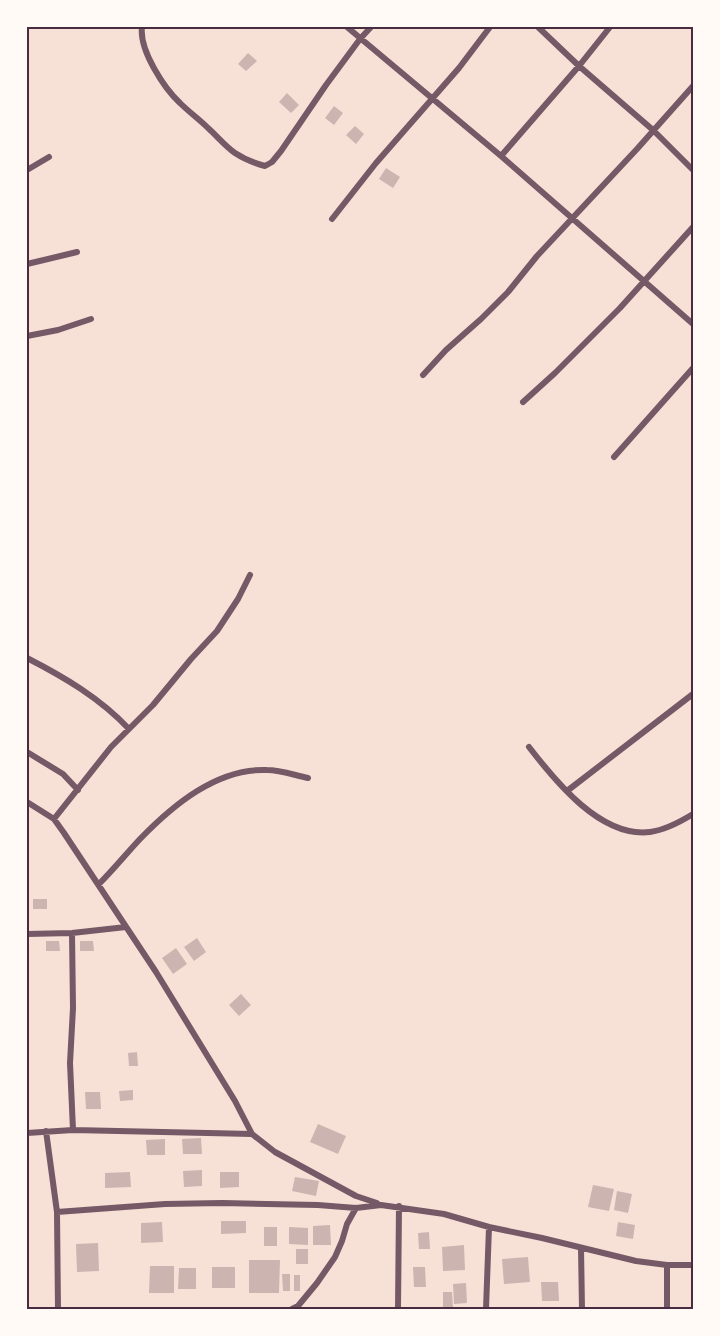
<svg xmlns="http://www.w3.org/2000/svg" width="720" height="1336" viewBox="0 0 720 1336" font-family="'Space Grotesk',sans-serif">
  <rect width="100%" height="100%" fill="#f7e1d7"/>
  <path fill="#ccb4b1" d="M248 53 257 61 246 71 238 64Z
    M287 93 299 105 291 113 279 102Z
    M334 106 343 113 334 125 325 118Z
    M355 126 364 134 356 144 346 135Z
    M386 168 400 177 393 188 379 179Z
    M33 899H47V909H33Z
    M197 938 206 952 194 961 184 947Z
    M46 941H59L60 951H46Z
    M80 941H93L94 951H80Z
    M176 948 187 964 173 974 162 958Z
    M241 994 251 1005 239 1016 229 1005Z
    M137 1052 138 1066H129L128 1053Z
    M133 1090V1100L120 1101 119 1091Z
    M85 1092H100L101 1109H86Z
    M318 1124 346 1136 338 1154 310 1142Z
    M201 1138 202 1154H183L182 1139Z
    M165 1139V1155H147L146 1140Z
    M202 1170V1186L184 1187 183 1171Z
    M130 1172 131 1187 105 1188V1173Z
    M220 1172H239V1187L220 1188Z
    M295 1177 319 1181 316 1196 292 1191Z
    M593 1185 614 1189 609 1211 588 1207Z
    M617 1191 632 1194 628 1213 614 1210Z
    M221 1221H246V1233L221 1234Z
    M162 1222 163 1242 141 1243V1223Z
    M618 1222 635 1225 633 1239 616 1236Z
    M330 1225 331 1245H313V1226Z
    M264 1227H277V1246H264Z
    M289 1227 308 1228V1245L289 1244Z
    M429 1232 430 1249H419L418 1233Z
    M98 1243 99 1271 77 1272 76 1244Z
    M464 1245 465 1270 443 1271 442 1247Z
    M296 1249H308V1264H296Z
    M528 1257 530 1282 504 1284 502 1259Z
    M249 1260H280L279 1293H249Z
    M150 1266H174V1293H149Z
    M212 1267H235V1288H212Z
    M413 1267H425L426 1287H414Z
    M179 1268H196V1289H178Z
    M282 1274H290V1291H283Z
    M294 1275H300V1291H294Z
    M541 1282H558L559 1301H542Z
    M466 1283 467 1303 454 1304 453 1284Z
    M443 1292H452L453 1308 443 1309Z"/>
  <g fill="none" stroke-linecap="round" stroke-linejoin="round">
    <path stroke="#755966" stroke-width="6" d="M142 27C139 50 164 88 180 103 189 112 199 119 208 128 217 136 225 146 235 153 244 159 254 163 265 166L272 162 281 151 326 85 360 39 371 27
      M347 27 501 156 693 324
      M538 27 579 66 653 130 693 170
      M501 156 579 66 610 27
      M27 170 49 157
      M332 219 376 163 459 68 490 27
      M27 264 77 252
      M27 336 58 330 91 319
      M423 375 446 350 481 319 508 292 537 256 637 149 693 86
      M523 402 555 373 620 308 693 227
      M614 457 693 368
      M27 658C64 677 100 698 129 729
      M529 747C556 782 601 838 650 832 665 830 680 822 693 814
      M27 752 63 774 78 790
      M567 791 693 694
      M27 802 54 819 64 833 156 972 235 1101 252 1134 275 1152 356 1196 377 1203
      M54 819 111 747 153 705 191 659 217 631 238 599 250 575
      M99 884C113 870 126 854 140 839 173 805 217 768 267 770 280 770 294 775 308 778
      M72 933 73 1008 70 1063 73 1130
      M27 934 72 933 126 927
      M46 1131 57 1212 58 1309
      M27 1133 73 1130 252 1134
      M57 1212 165 1204 222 1203 318 1205 356 1208 381 1205 444 1214 489 1227 542 1238 636 1261 667 1265H693
      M581 1248 582 1309
      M292 1309 298 1306 317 1283 335 1257 342 1241 347 1224 356 1208
      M398 1309 399 1206
      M486 1309 489 1227
      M667 1309V1265"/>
  </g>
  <rect width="720" height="1336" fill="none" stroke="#fffaf5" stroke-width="57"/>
  <rect x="28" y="28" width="664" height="1280" fill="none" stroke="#4a2c40" stroke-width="2"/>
</svg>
